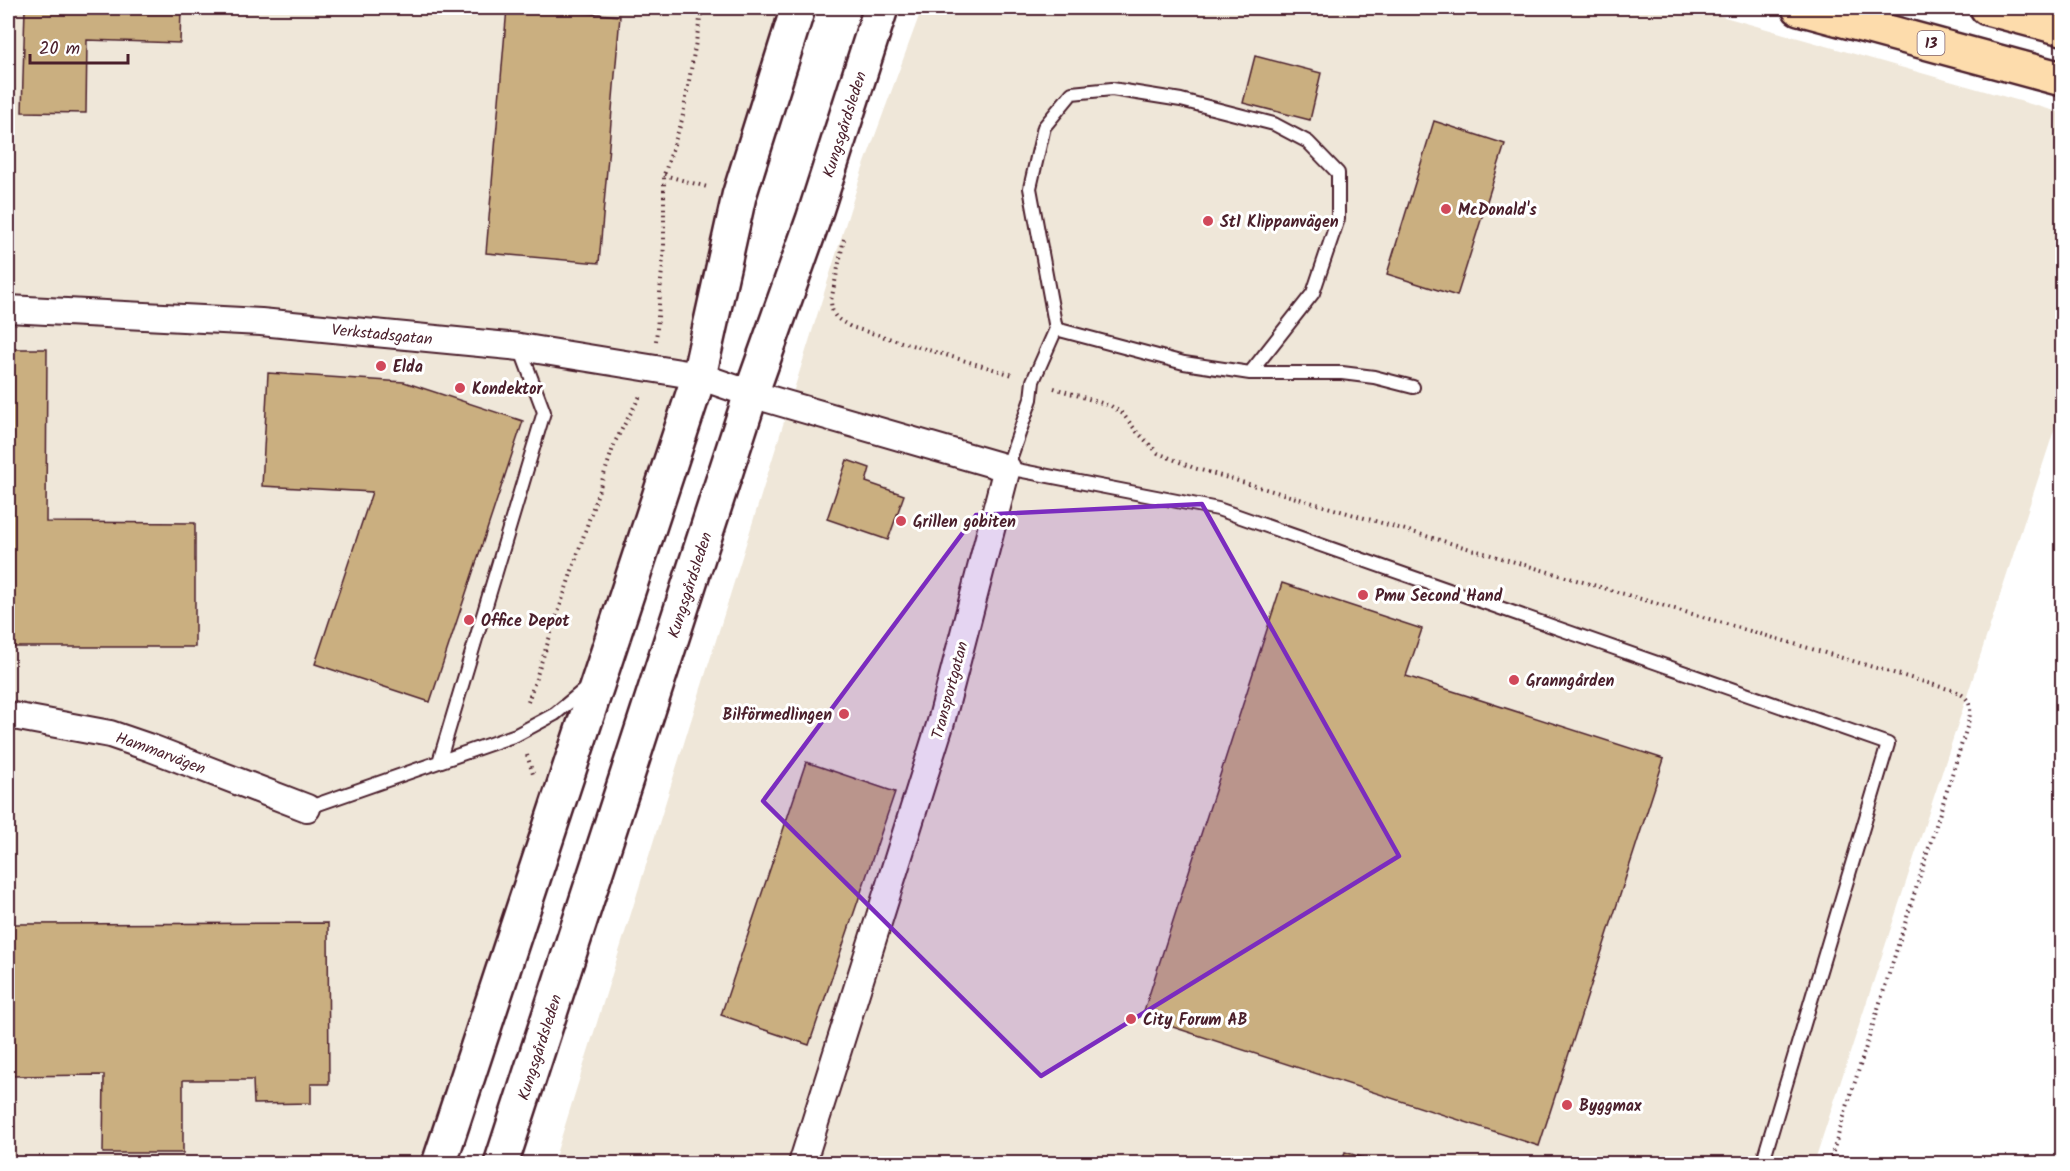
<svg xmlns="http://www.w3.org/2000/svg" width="2070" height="1171" viewBox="0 0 2070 1171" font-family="Kalam,sans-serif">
  <rect width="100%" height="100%" fill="#fff"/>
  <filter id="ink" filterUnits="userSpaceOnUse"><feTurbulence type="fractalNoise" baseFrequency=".0167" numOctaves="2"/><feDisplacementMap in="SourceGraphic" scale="12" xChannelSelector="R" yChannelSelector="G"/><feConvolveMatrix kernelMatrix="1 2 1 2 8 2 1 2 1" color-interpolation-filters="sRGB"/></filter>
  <g filter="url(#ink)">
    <path fill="#efe7d9" d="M8 8H778L693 380 435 1163H8Z
      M922 8H1693L2062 113V406L1814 1163 553 1164 862 171Z"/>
    <path fill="#caaf80" stroke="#4a1f2b" stroke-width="1.5" d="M25 8H181L180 43 87 40 86 113 22 112Z
      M507 8H553V10L620 16 599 263 486 253Z
      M1255 56 1321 73 1310 120 1243 103Z
      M1434 121 1505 144 1457 296 1387 274Z
      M8 349H47L46 522 195 523V647H8Z
      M268 373 404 382 523 421 430 702 315 664 372 492 262 486Z
      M847 460 870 468 866 482 904 495 888 540 827 519Z
      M1282 583 1422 629 1406 676 1664 759 1539 1146 1142 1017Z
      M806 762 895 792 809 1045 721 1015Z
      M328 923 329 1084H311V1103L254 1104 253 1080H183V1153H103L104 1075 8 1076V924Z
      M1345 1152 1383 1164H1342Z"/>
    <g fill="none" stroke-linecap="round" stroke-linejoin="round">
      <defs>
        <path id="service" d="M1056 329 1030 188 1044 127 1072 93 1112 89 1181 100 1274 124 1308 142 1338 173V219L1313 293 1250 373
          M1413 387 1374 377 1342 373H1250L1184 363 1056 329 1033 381 1031 399 1007 468 1218 509 1888 744 1762 1164
          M439 762 544 412 520 348
          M307 808 516 735 555 714 585 689"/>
        <g id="minor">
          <path id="s1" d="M8 309 261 322 520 347 699 376 751 394 1007 468 941 722 802 1164"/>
          <path id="s2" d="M8 715 110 734 151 748 307 808"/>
        </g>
        <g id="secondary">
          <path d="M439 1164 699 376 739 196 798 8"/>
          <path id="s3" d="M501 1164 751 394 813 220 881 8"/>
        </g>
        <path id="primary" d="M1799 8 2062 79
          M1987 8 2062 28"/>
      </defs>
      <use href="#service" stroke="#4a1f2b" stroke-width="16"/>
      <use href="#minor" stroke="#4a1f2b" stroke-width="30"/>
      <use href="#secondary" stroke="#4a1f2b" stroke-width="38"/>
      <use href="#primary" stroke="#4a1f2b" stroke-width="38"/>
      <path stroke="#4a1f2b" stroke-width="4" stroke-dasharray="1.5 4.5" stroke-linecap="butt" d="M664 175 707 187
        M844 239 831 301C832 318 838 319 851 327L1013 375
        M656 341 664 245V175L682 120 702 8
        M1054 388 1111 406 1123 414 1137 432 1158 453 1194 468 1955 691C1973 699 1972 709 1967 727L1829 1164
        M528 702 615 442 641 394
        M527 755 533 774"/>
      <use href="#service" stroke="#fff" stroke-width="12"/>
      <use href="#minor" stroke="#fff" stroke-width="26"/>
      <use href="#secondary" stroke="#fff" stroke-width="33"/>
      <use href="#primary" stroke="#fddcac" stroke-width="33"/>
    </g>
  </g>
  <path fill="#7b2cbf" fill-opacity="0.2" stroke="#7b2cbf" stroke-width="4.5" stroke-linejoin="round" d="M1202 504 1399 856 1041 1076 763 801 976 515Z"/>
  <g fill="#d1495b" stroke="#fff" stroke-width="2">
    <circle cx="1446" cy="209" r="6"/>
    <circle cx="1208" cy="221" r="6"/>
    <circle cx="381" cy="366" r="6"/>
    <circle cx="460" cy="388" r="6"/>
    <circle cx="901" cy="521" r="6"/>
    <circle cx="1363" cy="595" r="6"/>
    <circle cx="469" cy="620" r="6"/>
    <circle cx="1514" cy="680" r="6"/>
    <circle cx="844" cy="714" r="6"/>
    <circle cx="1131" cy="1019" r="6"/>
    <circle cx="1567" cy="1105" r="6"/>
  </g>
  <g text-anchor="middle" stroke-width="6" stroke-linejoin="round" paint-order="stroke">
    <rect fill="#fff" stroke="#80626b" stroke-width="1.5" x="1917.5" y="31" width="27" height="24" rx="4.5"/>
    <g font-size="15" font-weight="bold" fill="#4a1f2b">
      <text x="1931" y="48">13</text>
    </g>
    <g font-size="16" fill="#4a1f2b" stroke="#fff">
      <text dy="6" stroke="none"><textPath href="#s3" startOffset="1095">Kungsgårdsleden</textPath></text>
      <text dy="6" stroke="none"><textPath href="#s1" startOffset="375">Verkstadsgatan</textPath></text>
      <text dy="6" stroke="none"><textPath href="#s3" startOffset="609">Kungsgårdsleden</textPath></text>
      <text transform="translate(949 690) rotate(-75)" y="6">Transportgatan</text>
      <text dy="6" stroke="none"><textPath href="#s2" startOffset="158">Hammarvägen</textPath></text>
      <text dy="6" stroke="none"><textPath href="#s3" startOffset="123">Kungsgårdsleden</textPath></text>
    </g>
    <g font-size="16" font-weight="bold" fill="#4a1f2b" stroke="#fff" text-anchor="start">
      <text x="1458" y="215">McDonald's</text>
      <text x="1220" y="227">St1 Klippanvägen</text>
      <text x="393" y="372">Elda</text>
      <text x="472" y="394">Kondektor</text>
      <text x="913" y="527">Grillen gobiten</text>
      <text x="1375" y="601">Pmu Second Hand</text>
      <text x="481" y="626">Office Depot</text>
      <text x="1526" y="686">Granngården</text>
      <text x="832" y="720" text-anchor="end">Bilförmedlingen</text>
      <text x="1143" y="1025">City Forum AB</text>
      <text x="1579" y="1111">Byggmax</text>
    </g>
  </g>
  <rect width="2070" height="1171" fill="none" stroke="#fff" stroke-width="30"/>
  <rect x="15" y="15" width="2040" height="1141" fill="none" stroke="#4a1f2b" stroke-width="2" filter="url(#ink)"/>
  <path d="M30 54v9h98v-9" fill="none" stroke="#4a1f2b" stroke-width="3"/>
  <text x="39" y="54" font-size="18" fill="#4a1f2b" stroke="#ffffff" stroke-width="4.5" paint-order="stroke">20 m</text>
</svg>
